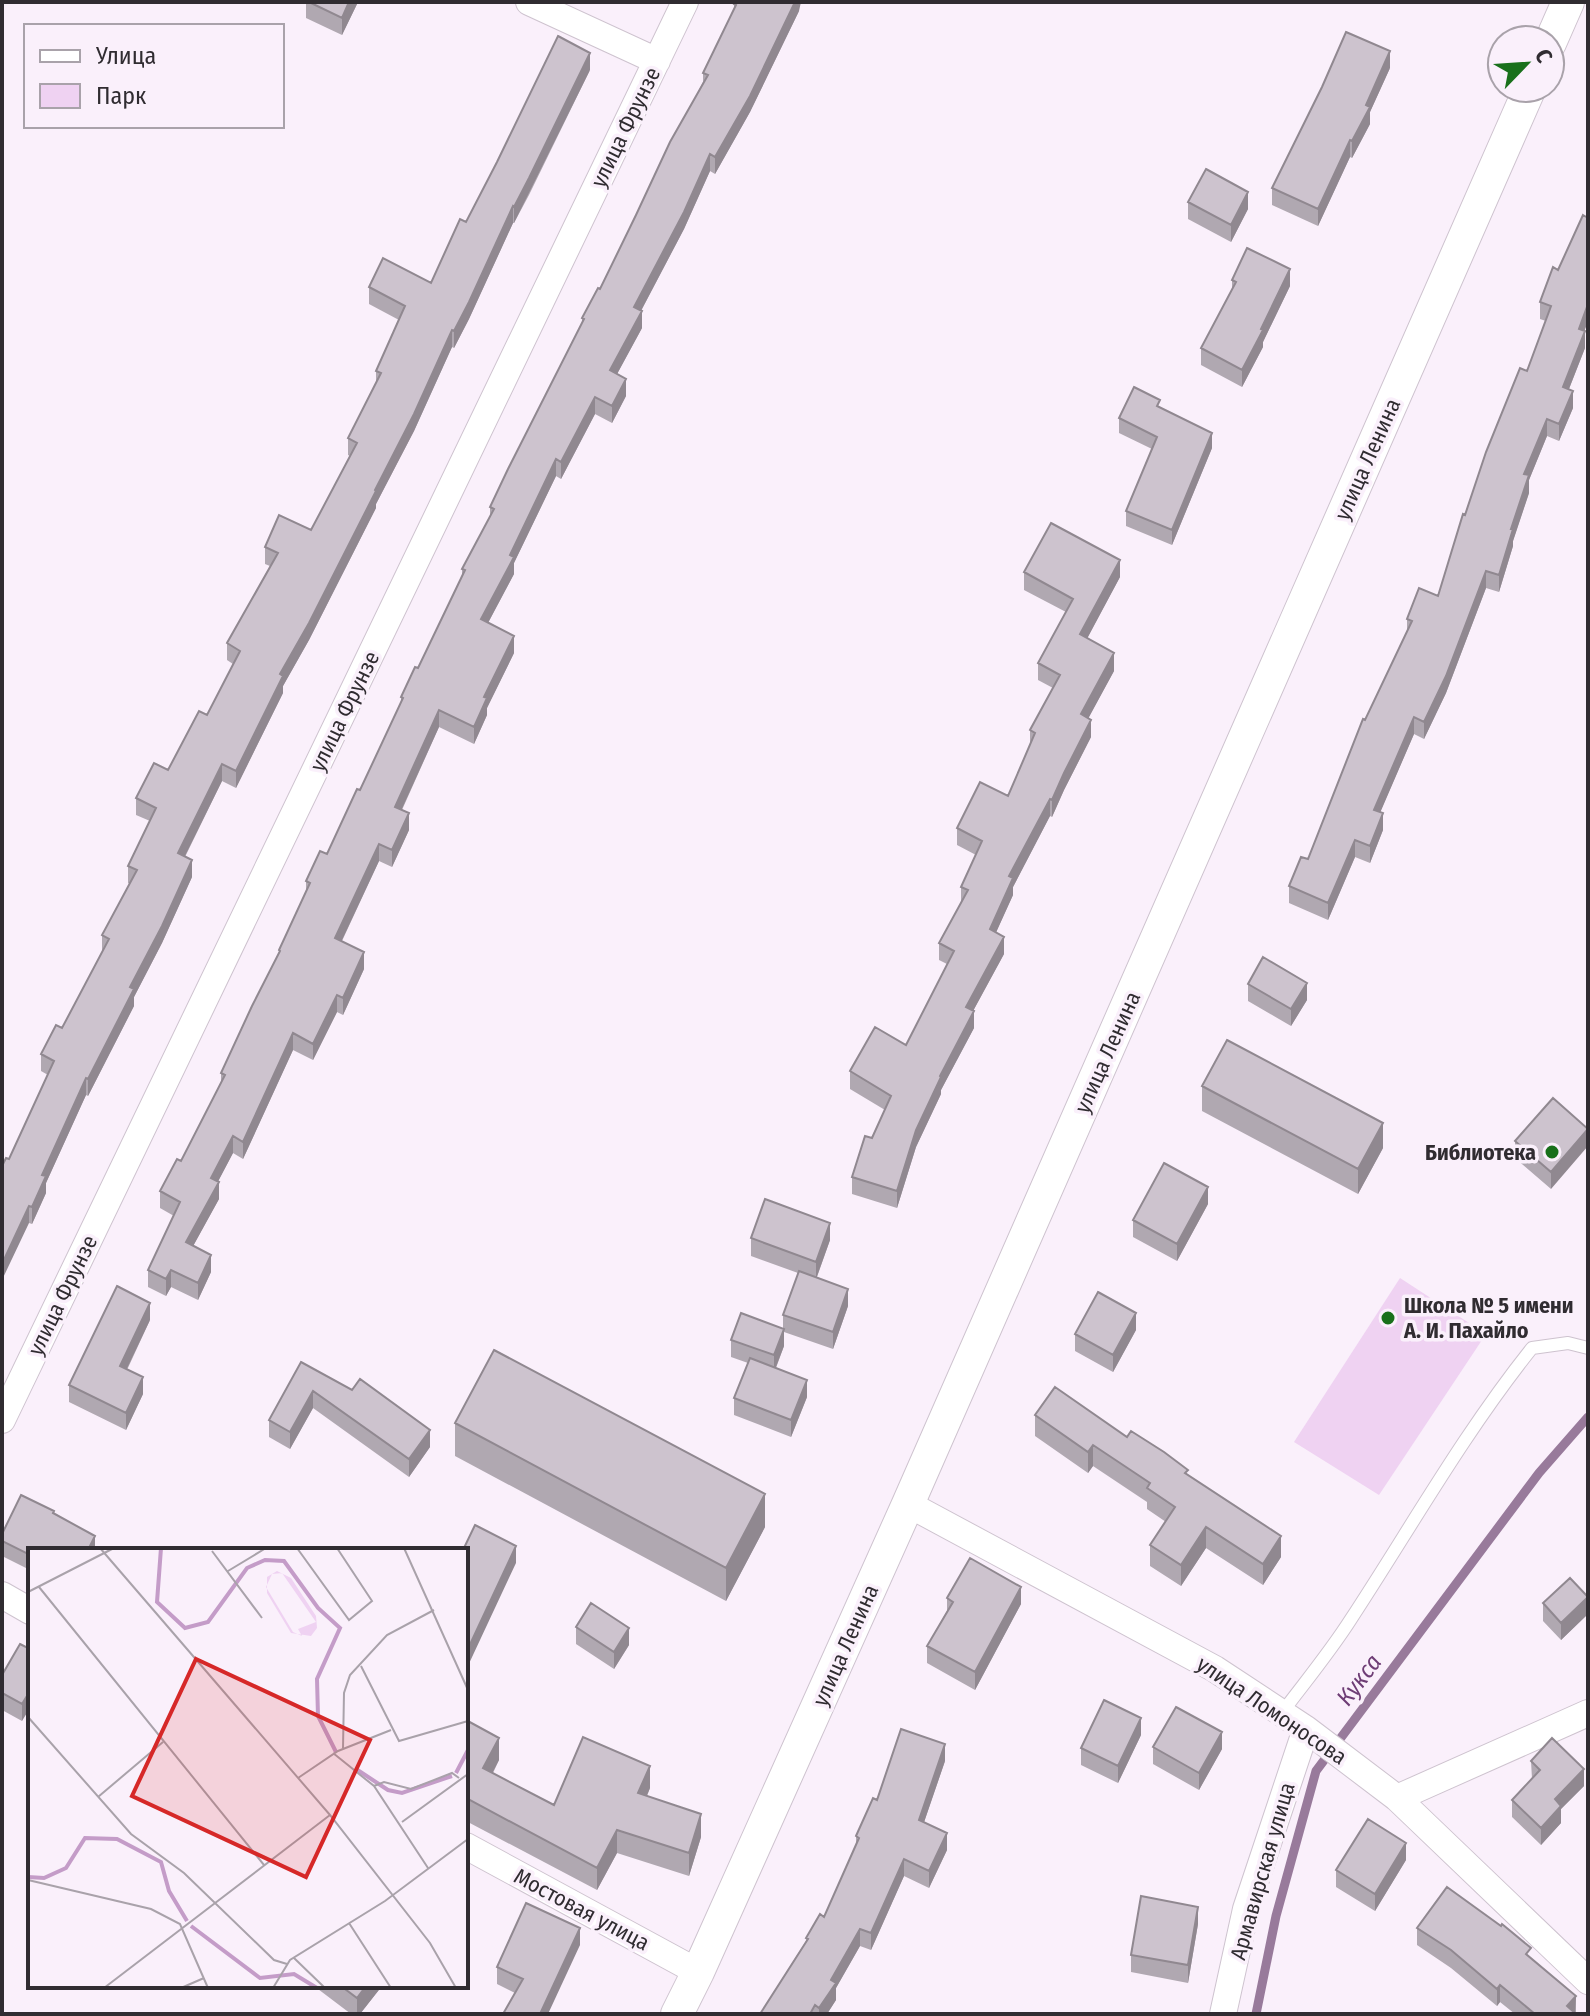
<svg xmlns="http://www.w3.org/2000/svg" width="1590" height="2016" viewBox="0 0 1590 2016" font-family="'Fira Sans Condensed',sans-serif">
  <rect width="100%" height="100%" fill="#faf0fb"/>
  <path fill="#efd2f2" d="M1400 1278 1486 1334 1379 1495 1294 1442Z"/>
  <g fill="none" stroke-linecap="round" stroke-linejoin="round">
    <path stroke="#987a9b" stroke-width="9" d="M1256 2014 1276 1916 1316 1771 1539 1473 1588 1417"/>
    <defs>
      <path id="service" d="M1281 1714C1305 1682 1330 1652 1351 1619 1410 1529 1464 1433 1532 1348L1568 1343 1588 1348"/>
      <path id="minor" d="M529 2 657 61
        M2 1420 685 2
        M908 1504 1215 1669 1306 1729 1397 1798 1588 1981
        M2 1595 30 1611
        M1397 1798 1588 1713
        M466 1846 698 1972
        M1223 2014 1246 1909 1306 1729"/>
      <path id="tertiary" d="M1550 43 1568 2
        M677 2014 698 1972 908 1504 1530 88"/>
    </defs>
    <use href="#service" stroke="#cec3cf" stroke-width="14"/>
    <use href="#minor" stroke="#cec3cf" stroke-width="28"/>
    <use href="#tertiary" stroke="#cec3cf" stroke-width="34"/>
    <use href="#service" stroke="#fff" stroke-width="12"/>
    <use href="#minor" stroke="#fff" stroke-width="26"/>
    <use href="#tertiary" stroke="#fff" stroke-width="32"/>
  </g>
  <path fill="#b0a8b1" d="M306 2H358L342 35 306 18Z
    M734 4 799 5V11L750 112 715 174 710 171 684 229 641 311 642 328 617 374 626 396 612 423 595 414 561 479 556 476 514 563V574L488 623 514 653 487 708V715L474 744 439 727 402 810 409 830 392 867 379 861 342 941 364 969 343 1015 337 1012 313 1060 293 1050 243 1159 233 1153 218 1181 219 1199 193 1246 211 1272 198 1300 171 1287 166 1296 148 1287V1270L174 1216 160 1208V1191L181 1161 221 1084V1073L279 953V950L306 892V881L327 854 360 790 401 702V697L418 668 462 577V569L490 517V507L582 323V318L600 289 703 82V73L734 10Z
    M1390 68 1370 112V124L1352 158 1350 157 1318 226 1272 205V188Z
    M590 70 529 195 514 223H513L469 319 454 348 452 347 414 431 376 504V508L309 640 283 686V693L236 788 222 781 185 857 192 877 162 943 134 997V1006L88 1096 86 1095 46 1183V1193L32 1224 29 1223 9 1159 48 1075 41 1071V1054L62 1028 102 952V935L130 884 128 883V866L150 821 136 815V798L168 770 207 715 233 664 227 660V643L270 566 265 564V547L311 530 350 456 348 455V438L376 384V371L399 320 369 304V287L431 283 466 222Z
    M1188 202 1248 209 1231 242 1188 219Z
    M1588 218V321L1584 331 1585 348 1569 389 1573 408 1559 441 1547 436 1529 480V493L1513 541V546L1499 592 1486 588 1446 693 1424 739 1414 734 1380 812 1383 830 1370 863 1355 857 1328 920 1289 903V886L1308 859 1365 720 1407 632V619L1438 596 1465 515 1527 371 1546 321 1540 319V302Z
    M1232 280 1290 286 1263 342V347L1242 387 1201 365V348L1232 289Z
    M1160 407 1212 448 1172 545 1126 526V511L1152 449 1119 433V418Z
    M1024 572 1120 577 1087 638 1114 671 1088 718 1091 737 1064 790 1052 817 1050 816 1013 887V895L996 932 1004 954 973 1011 974 1028 941 1090V1094L916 1147 897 1208 852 1194V1177L885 1110 850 1089V1071L906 1045 947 964 939 960V943L961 903V887L976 855 957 845V828L1008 796 1030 744V730L1053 688 1038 680V663L1066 612 1024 590Z
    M1248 984 1307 1000 1291 1026 1248 1001Z
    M1202 1086 1383 1148 1358 1194 1202 1111Z
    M1553 1098 1551 1189 1515 1158V1141Z
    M1208 1204 1177 1261 1133 1237V1220Z
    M751 1238 830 1240 817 1277 848 1306 833 1349 784 1332V1346L776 1368 807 1397 791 1437 734 1415V1398L748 1363 731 1357V1340L783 1329V1315L798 1273 751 1256Z
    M150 1320 127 1370 143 1394 126 1430 69 1402V1385Z
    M1136 1330 1113 1372 1075 1351V1334Z
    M301 1362 430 1447 409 1477 313 1408 290 1449 269 1437V1420Z
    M1035 1415 1127 1437 1188 1475 1281 1557 1263 1585 1206 1548 1181 1586 1150 1566V1545L1166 1522 1147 1509V1502L1093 1466 1088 1473 1035 1436Z
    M455 1423 765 1527 726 1601 455 1456Z
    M54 1513 95 1550H30V1570L2 1556V1534Z
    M1588 1597V1614L1561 1640 1543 1621V1603Z
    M947 1598 1021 1604 975 1690 927 1663V1646L947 1611Z
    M576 1627 629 1645 614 1669 576 1644Z
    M30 1649 22 1721 2 1710V1675Z
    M466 1720 499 1760 493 1773 554 1805 650 1788 647 1796 701 1837 689 1876 617 1853 597 1890 466 1821Z
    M1141 1735 1118 1783 1081 1765V1748Z
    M1153 1747 1222 1749 1199 1790 1153 1764Z
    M945 1761 924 1822 947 1850 929 1888 904 1876 871 1950 860 1946 836 1988V2000L827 2014H760L806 1941V1938L824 1917 856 1846V1836L877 1800Z
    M1531 1761 1584 1786 1561 1809V1823L1541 1845 1512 1817V1800L1532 1779Z
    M1406 1860 1375 1911 1336 1887V1870Z
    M1198 1924 1188 1983 1131 1972V1955Z
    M1417 1928 1531 1959 1576 1996V2014H1515L1500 2002 1497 2006 1451 1968 1417 1945Z
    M580 1945 515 1993 497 1984V1967Z
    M314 1986H382L360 2014H351Z"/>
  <path fill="#908890" d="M349 2H358L342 35V18Z
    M795 2H801L799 11 750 112 715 174V157Z
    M1390 51V68L1370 112V124L1352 158V141L1366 105Z
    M590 53V70L514 223V207Z
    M1350 140V157L1318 226V209Z
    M710 154V171L684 229 634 324V307Z
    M1248 192V209L1231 242V225Z
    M513 206V223L469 319 454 348V331Z
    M1290 269V286L1263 342V347L1242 387V370Z
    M1588 304V321L1579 346V329Z
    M642 311V328L610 387V370Z
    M452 330V347L414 431 376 504V508L309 640 283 686V693L236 788V771L280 674 375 490Z
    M1585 331V348L1563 404V387Z
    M626 379V396L612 423V406Z
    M1573 391V408L1559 441V424Z
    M595 397V414L561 479V462Z
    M1547 419V436L1529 480V493L1513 541V546L1499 592V575L1524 474Z
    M1212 433V448L1172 545V530Z
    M556 459V476L514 563V574L481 636V619L510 555Z
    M1120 560V577L1080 652V634Z
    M1486 571V588L1446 693 1424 739V722Z
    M514 636V653L487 708V715L474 744V727L484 697Z
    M1114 653V671L1081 732V714Z
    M439 710V727L395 824V807Z
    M1414 717V734L1374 827V810Z
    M1091 720V737L1064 790 1052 817V800L1064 773Z
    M222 764V781L178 870V853Z
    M1050 799V816L1013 887V895L990 946V929L1009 876Z
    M409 813V830L392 867V850Z
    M1383 813V830L1370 863V846Z
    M1355 840V857L1328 920V903Z
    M379 844V861L335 955V938Z
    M192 860V877L162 943 134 997V1006L88 1096V1079L130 987Z
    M1004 937V954L966 1024V1007Z
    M364 952V969L343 1015V998Z
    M1307 983V1000L1291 1026V1009Z
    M337 995V1012L313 1060V1044Z
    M974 1011V1028L941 1090V1094L916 1147 897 1208V1191L916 1130 940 1076Z
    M293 1033V1050L243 1159V1142Z
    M86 1078V1095L46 1183V1193L32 1224V1207L42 1175Z
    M1383 1123V1148L1358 1194V1169Z
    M1588 1129V1146L1551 1189V1172Z
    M233 1136V1153L211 1195V1178Z
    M219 1182V1199L186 1259V1242Z
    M1208 1187V1204L1177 1261V1244Z
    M29 1206V1223L2 1280V1264Z
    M830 1223V1240L816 1279V1262Z
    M211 1255V1272L198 1300V1283Z
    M171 1270V1287L166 1296V1279Z
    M848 1289V1306L833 1349V1332Z
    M150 1303V1320L120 1383V1366Z
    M1136 1313V1330L1113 1372V1355Z
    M784 1329V1346L774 1372V1355Z
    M143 1377V1394L126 1430V1413Z
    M807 1380V1397L791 1437V1420Z
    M313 1391V1408L290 1449V1432Z
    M430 1430V1447L409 1477V1459Z
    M1093 1445V1466L1088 1473V1452Z
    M765 1494V1527L726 1601V1568Z
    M1206 1527V1548L1181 1586V1565Z
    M95 1536V1550H88Z
    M1281 1536V1557L1263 1585V1564Z
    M516 1546V1563L466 1670V1653Z
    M1021 1587V1604L975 1690V1672Z
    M1588 1597V1614L1561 1640V1623Z
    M629 1628V1645L614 1669V1652Z
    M30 1691V1708L22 1721V1704Z
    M1141 1718V1735L1118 1783V1766Z
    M1222 1732V1749L1199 1790V1773Z
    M499 1738V1760L483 1791V1768Z
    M945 1744V1761L919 1837V1820Z
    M650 1766V1788L638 1816V1793Z
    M1584 1769V1786L1561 1809V1823L1541 1845V1828L1555 1799Z
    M701 1814V1837L689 1876V1853Z
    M617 1830V1853L597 1890V1868Z
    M947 1833V1850L929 1888V1871Z
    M1406 1843V1860L1375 1911V1894Z
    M904 1859V1876L871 1950V1933Z
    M1198 1907V1924L1188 1983V1965Z
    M580 1928V1945L548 2014H540Z
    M860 1929V1946L836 1988V2000L827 2014H819V2008L831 1980Z
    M1500 1985V2002L1497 2006V1989Z
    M366 1986H382L360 2014H357V1998Z
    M1576 1996 1575 2014 1567 2006Z"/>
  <path fill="#cdc3ce" stroke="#908890" stroke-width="2" d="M309 2H349L342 18Z
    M735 2H795L750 96 715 157 710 154 684 212 634 307 642 311 610 370 626 379 612 406 595 397 561 462 556 459 510 555 514 557 481 619 514 636 484 697 487 698 474 727 439 710 395 807 409 813 392 850 379 844 335 938 364 952 343 998 337 995 313 1044 293 1033 243 1142 233 1136 211 1178 219 1182 186 1242 211 1255 198 1283 171 1270 166 1279 148 1270 180 1202 160 1191 177 1159 181 1161 225 1075 221 1073 252 1006 280 951 279 950 310 883 306 881 320 851 327 854 357 789 360 790 403 698 401 697 415 667 418 668 465 570 462 569 494 509 490 507 508 469 584 319 582 318 598 288 600 289 636 215 670 142 708 75 703 73 736 5 734 4Z
    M1346 32 1390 51 1366 105 1370 107 1352 141 1350 140 1318 209 1272 188 1322 87Z
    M558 36 590 53 529 178 514 207 513 206 469 302 454 331 452 330 414 414 375 490 376 491 309 623 280 674 283 676 236 771 222 764 178 853 192 860 162 926 130 987 134 989 88 1079 86 1078 42 1175 46 1176 32 1207 29 1206 2 1264V1166L6 1158 9 1159 54 1061 41 1054 56 1025 62 1028 109 939 102 935 137 870 128 866 156 808 136 798 154 763 168 770 199 711 207 715 240 651 227 643 278 553 265 547 279 515 311 530 357 443 348 438 381 373 376 371 405 306 369 287 383 258 431 283 460 219 466 222 497 162Z
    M1206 169 1248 192 1231 225 1188 202Z
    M1583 215 1588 218V304L1579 329 1585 331 1563 387 1573 391 1559 424 1547 419 1524 474 1529 475 1511 529H1513L1499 575 1486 571 1446 676 1424 722 1414 717 1374 810 1383 813 1370 846 1355 840 1328 903 1289 886 1301 857 1308 859 1363 719 1365 720 1412 621 1407 619 1419 588 1438 596 1463 514 1465 515 1486 452 1520 368 1527 371 1551 306 1540 302 1553 267 1558 270Z
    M1247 248 1290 269 1261 329 1263 330 1242 370 1201 348 1236 282 1232 280Z
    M1134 387 1160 400 1157 406 1212 433 1172 530 1126 511 1157 437 1119 418Z
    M1051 523 1120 560 1080 634 1114 653 1081 714 1091 720 1064 773 1052 800 1050 799 1009 876 1013 878 990 929 1004 937 966 1007 974 1011 940 1076 941 1077 916 1130 897 1191 852 1177 865 1136 872 1138 891 1096 850 1071 875 1027 906 1045 954 951 939 943 968 890 961 887 982 841 957 828 980 782 1008 796 1035 733 1030 730 1060 675 1038 663 1073 599 1024 572Z
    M1263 957 1307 983 1291 1009 1248 984Z
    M1227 1040 1383 1123 1358 1169 1202 1086Z
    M1553 1098 1588 1129 1551 1172 1515 1141Z
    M1164 1163 1208 1187 1177 1244 1133 1220Z
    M765 1199 830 1223 816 1262 751 1238Z
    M799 1271 848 1289 833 1332 783 1315Z
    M117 1286 150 1303 120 1366 143 1377 126 1413 69 1385Z
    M1098 1292 1136 1313 1113 1355 1075 1334Z
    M741 1313 784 1329 774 1355 731 1340Z
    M494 1350 765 1494 726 1568 455 1423Z
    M750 1358 807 1380 791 1420 734 1398Z
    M301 1362 352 1390 360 1379 430 1430 409 1459 313 1391 290 1432 269 1420Z
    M1055 1387 1127 1437 1131 1431 1164 1452 1188 1470 1185 1473 1281 1536 1263 1564 1206 1527 1181 1565 1150 1545 1175 1507 1147 1488 1150 1483 1093 1445 1088 1452 1035 1415Z
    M21 1495 54 1511 53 1513 95 1536 88 1550H30V1555L2 1541V1534Z
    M475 1525 516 1546 466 1653V1550H463Z
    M970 1558 1021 1587 975 1672 927 1646 953 1602 947 1598Z
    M1570 1578 1588 1597 1561 1623 1543 1603Z
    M591 1603 629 1628 614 1652 576 1627Z
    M20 1644 30 1649V1691L22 1704 2 1693V1675Z
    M1104 1700 1141 1718 1118 1766 1081 1748Z
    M1176 1707 1222 1732 1199 1773 1153 1747Z
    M466 1720 499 1738 483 1768 554 1805 583 1737 650 1766 638 1793 701 1814 689 1853 617 1830 597 1868 466 1798Z
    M901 1729 945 1744 919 1820 947 1833 929 1871 904 1859 871 1933 860 1929 831 1980 836 1983 819 2008 815 2005 810 2014H760L808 1939 806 1938 820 1914 824 1917 859 1838 856 1836 873 1798 877 1800Z
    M1552 1738 1584 1769 1555 1799 1561 1806 1541 1828 1512 1800 1540 1770 1531 1761Z
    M1368 1819 1406 1843 1375 1894 1336 1870Z
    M1447 1887 1501 1926 1502 1924 1531 1948 1526 1954 1576 1996 1567 2006 1576 2014H1535L1500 1985 1497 1989 1451 1950 1417 1928Z
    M1141 1896 1198 1907 1188 1965 1131 1955Z
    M526 1903 580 1928 540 2014H503L523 1979 497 1967Z
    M341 1986H366L357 1998Z"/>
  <g fill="#19701b" stroke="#faf0fb" stroke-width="3">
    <circle cx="1552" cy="1152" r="8"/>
    <circle cx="1388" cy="1318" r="8"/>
  </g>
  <g text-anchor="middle" stroke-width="7" stroke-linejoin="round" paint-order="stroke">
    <g font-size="22" fill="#302c31" stroke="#faf0fb">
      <text transform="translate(625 127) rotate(-64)" y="8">улица Фрунзе</text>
      <text transform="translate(1367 459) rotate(-66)" y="8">улица Ленина</text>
      <text transform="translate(344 711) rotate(-64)" y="8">улица Фрунзе</text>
      <text transform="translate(1107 1052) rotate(-66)" y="8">улица Ленина</text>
      <text transform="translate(62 1295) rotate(-64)" y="8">улица Фрунзе</text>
      <text transform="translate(845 1645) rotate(-66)" y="8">улица Ленина</text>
      <text transform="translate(1272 1710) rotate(34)" y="8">улица Ломоносова</text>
      <text transform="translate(1262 1871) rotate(-74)" y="8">Армавирская улица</text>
      <text transform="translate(582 1909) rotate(28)" y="8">Мостовая улица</text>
    </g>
    <g font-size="22" font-weight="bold" fill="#302c31" stroke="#faf0fb" text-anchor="end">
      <text x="1536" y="1160">Библиотека</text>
      <text x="1404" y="1313" text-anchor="start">Школа № 5 имени<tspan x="1404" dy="25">А. И. Пахайло</tspan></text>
    </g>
    <g font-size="24" font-style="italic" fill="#6e3d75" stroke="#faf0fb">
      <text transform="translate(1359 1680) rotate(-53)" y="8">Кукса</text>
    </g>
  </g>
  <g transform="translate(28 1548)">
    <rect width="440" height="440" fill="#faf0fb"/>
    <path d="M249 23 263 30 288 68 289 80 283 88 263 85 239 45V29ZM254 25 288 74 270 81 274 88 265 84 238 39 244 26Z" fill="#efd2f2" fill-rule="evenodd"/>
    <path fill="none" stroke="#c49cc8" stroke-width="4" d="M133 0 129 54 157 80 180 74 219 20 237 12 256 13 290 60 312 80 289 131 290 168 308 204M328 221 360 242 374 245 424 228M428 225 440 202M0 329 16 330 38 320 57 290 89 291 133 314 141 343 159 373M163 378 232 430 266 426 289 440"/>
    <path fill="none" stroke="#a9a2aa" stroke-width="2" d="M72 0 302 267 402 395 428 440M269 0 321 72 344 53 309 0M376 0 440 142M184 3 234 70M200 23 238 0M11 39 236 317M0 44 86 0M333 118 371 193 440 173M0 169 103 286 156 325 246 412 259 416M315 200 316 145 322 127 359 87 406 62M305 205 346 238 400 320M270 230 310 203 363 182M346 238 356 234 383 241 424 225 431 230M70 249 135 194M374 274 440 226M0 332 123 361 152 376 180 440M321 375 363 440M266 410 297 440M76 440 302 267M153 440 176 430M245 440 262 412 357 353 440 291"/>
    <path fill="#d62828" fill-opacity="0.15" stroke="#d62828" stroke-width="4" d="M168 111 342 192 278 329 104 248Z"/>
    <rect width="440" height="440" fill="none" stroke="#302c31" stroke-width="4"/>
  </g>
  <rect width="1590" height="2016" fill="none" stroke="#302c31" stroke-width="8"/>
  <rect x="24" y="24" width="260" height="104" fill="#faf0fb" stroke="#a9a2aa" stroke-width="2"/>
  <rect x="40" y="50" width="40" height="12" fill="#ffffff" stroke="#a9a2aa" stroke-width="2"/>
  <text x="96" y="64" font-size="24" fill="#302c31">Улица</text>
  <rect x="40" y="84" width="40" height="24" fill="#efd2f2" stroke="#a9a2aa" stroke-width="2"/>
  <text x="96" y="104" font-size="24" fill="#302c31">Парк</text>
  <g transform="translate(1526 64) rotate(65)"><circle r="38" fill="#faf0fb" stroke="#a9a2aa" stroke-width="2"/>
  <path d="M0-6L14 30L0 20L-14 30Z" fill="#19701b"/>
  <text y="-12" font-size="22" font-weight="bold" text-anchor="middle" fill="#302c31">С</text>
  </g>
</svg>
